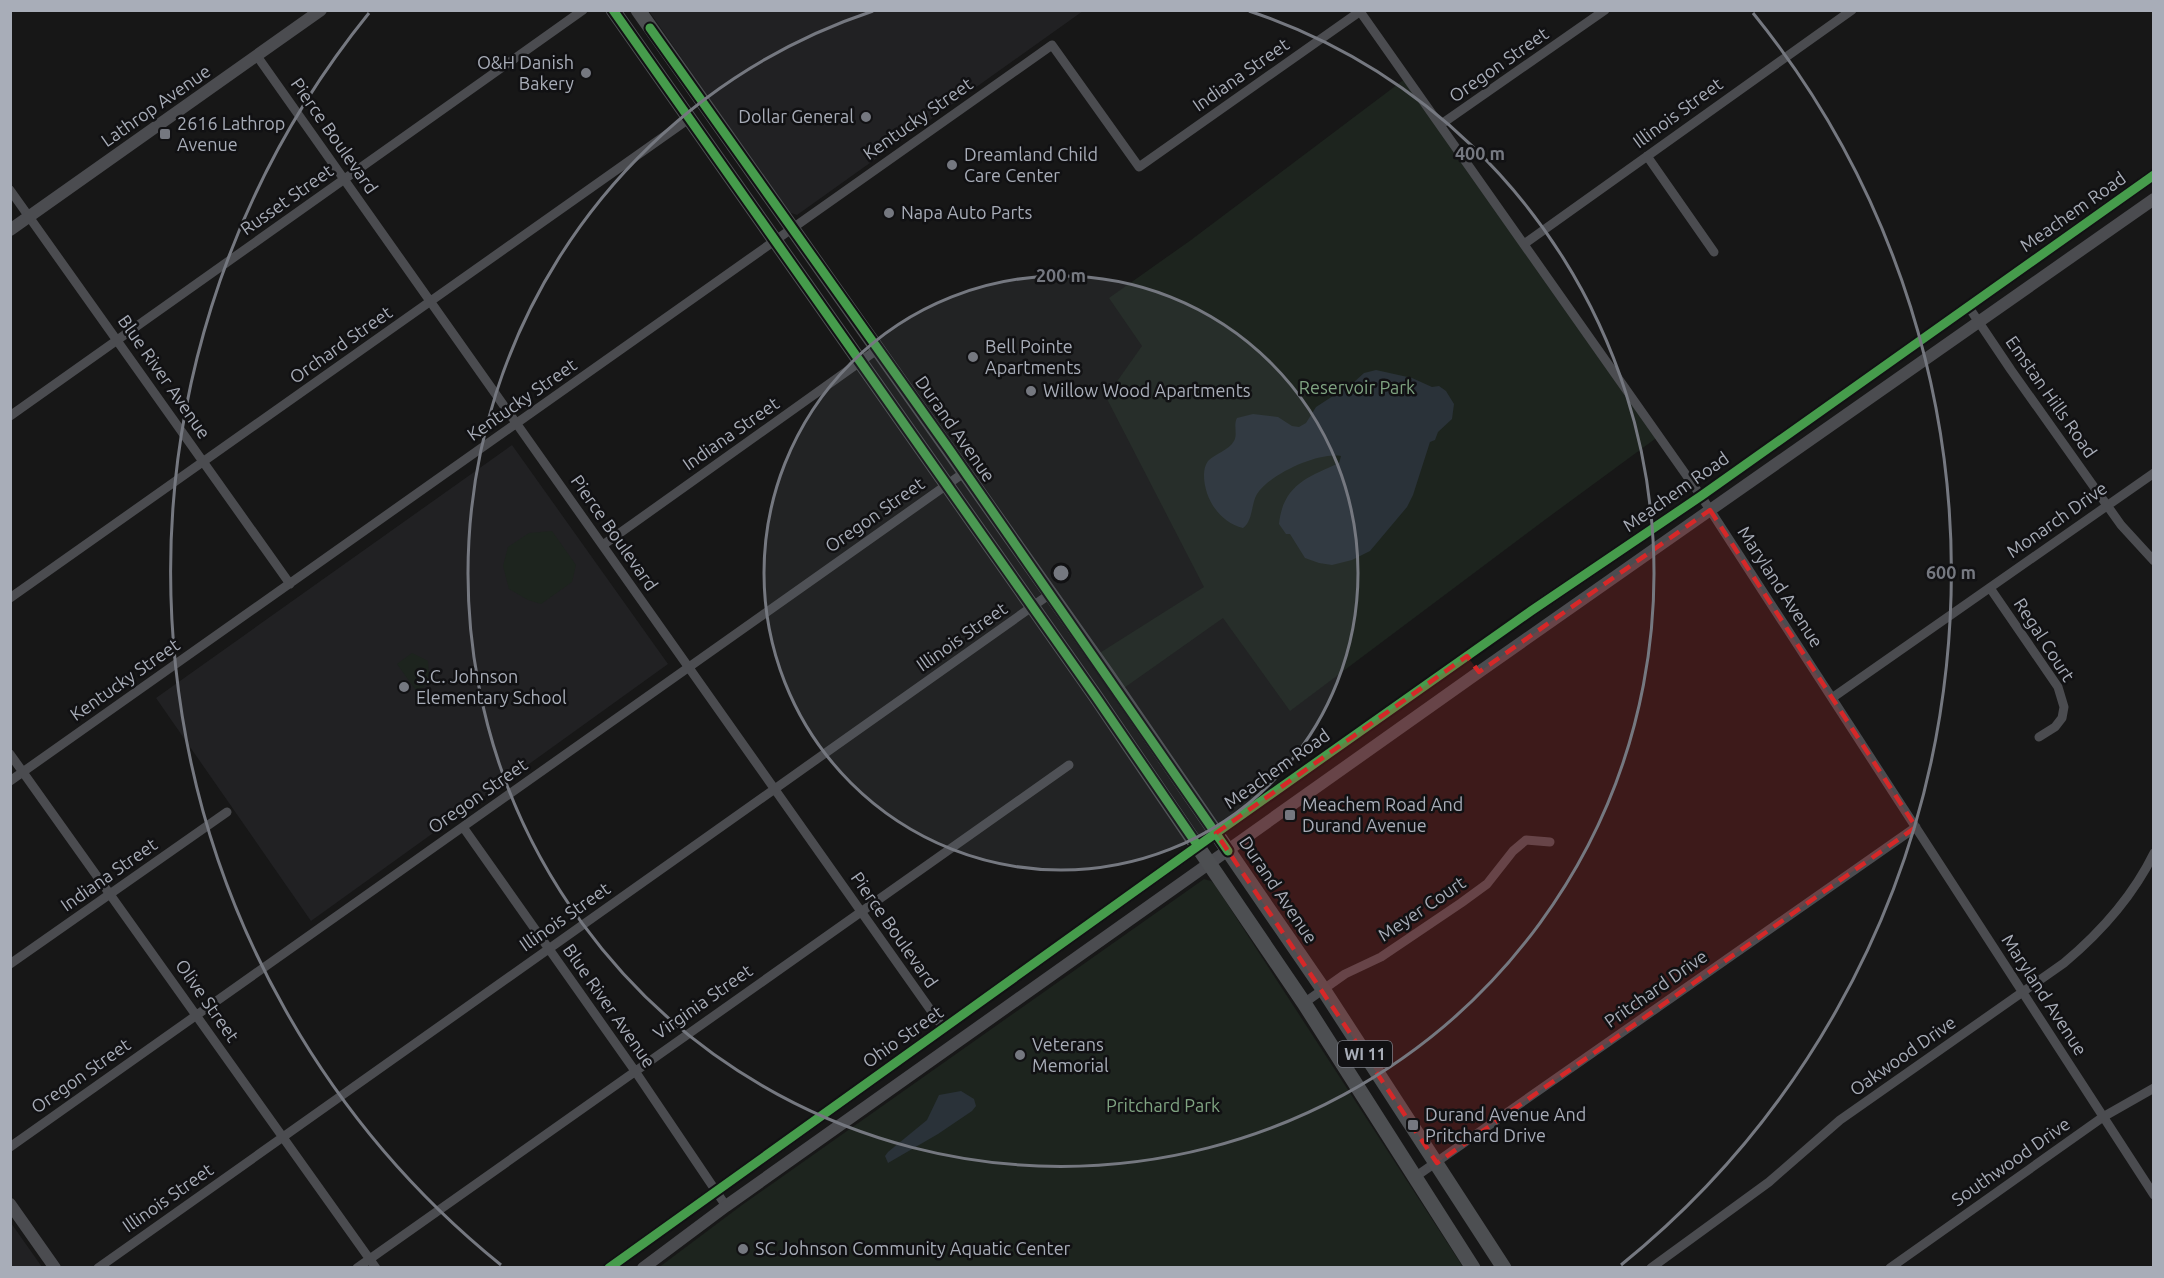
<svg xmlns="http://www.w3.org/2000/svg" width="2164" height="1278" viewBox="0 0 2164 1278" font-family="Ubuntu,sans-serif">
  <rect width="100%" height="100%" fill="#171717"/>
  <path fill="#212123" d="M649 11H1083L797 215 788 212Z
    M512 445 668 664 311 921 156 698Z
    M11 1223 42 1267H11Z"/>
  <path fill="#1d241e" d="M1406 78 1659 436 1546 519 1290 711 1223 618 1124 688 1098 654 1204 587 1106 397 1142 346 1109 298 1191 240Z
    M552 531 576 565 572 582 541 604 528 600 509 589 503 566 508 547 529 533Z
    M412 653 428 661 429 675 432 680 417 692 397 664Z
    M1204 879 1211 881 1215 885 1463 1267 658 1268 742 1205Z"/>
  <path fill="#2a3239" d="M1376 370 1412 378 1432 387 1439 386 1446 391 1454 404 1452 419 1438 432 1435 440 1430 442 1413 495 1407 507 1370 551 1352 560 1332 565 1319 563 1305 558 1290 534H1286L1279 524C1283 485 1308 477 1339 463L1341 456C1318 452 1270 474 1257 494 1251 504 1253 521 1243 528 1219 522 1204 498 1204 475 1204 470 1205 465 1208 461 1216 453 1228 451 1234 441 1238 434 1233 425 1237 418L1253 414 1278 417 1292 426 1299 427 1306 423 1316 407 1353 383 1364 373Z
    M961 1091 974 1099 976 1106 972 1111 938 1134 888 1163 885 1156 888 1152 927 1120 939 1095Z"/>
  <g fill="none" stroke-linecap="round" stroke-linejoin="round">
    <path stroke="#4b4c50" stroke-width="9" d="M1359 10 1701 496 2154 1195
      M257 56 944 1029
      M1440 125 1605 10
      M1647 156 1714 252
      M10 190 290 584
      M1524 244 1852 10
      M1968 306 2011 370 2121 525 2154 561
      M10 416 583 10
      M603 545 878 349
      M1990 588 2058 687 2064 707 2062 718 2055 727 2039 737
      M10 598 690 118
      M1832 698 2154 473
      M10 754 376 1268
      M10 781 1052 45 1139 167 1362 10
      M463 827 635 1071 726 1206
      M10 964 227 812
      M1304 1003 1345 974 1381 957 1461 903 1487 884 1513 851 1526 840 1550 842
      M10 1147 965 472
      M1415 1177 1916 827
      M98 1268 1050 594
      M357 1268 1069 765
      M1651 1268 1769 1182 1840 1120 2064 963C2101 932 2133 896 2154 853
      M1890 1268 2103 1117 2154 1088"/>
    <path stroke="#4b4c50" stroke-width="12" d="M10 230 321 10
      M10 1204 55 1268
      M609 1268 1216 833 1531 611 1701 496 2154 175
      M643 1268 726 1206 1479 672 2154 199"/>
    <path stroke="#4d4f52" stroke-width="15" d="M613 10 1096 697 1304 1003 1473 1268
      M638 10 1107 674 1323 989 1504 1268"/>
    <defs>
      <path id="cycleway" d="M613 10 1096 697 1198 846
        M650 28 949 449 1228 851
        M609 1268 1216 833 1531 611 1701 496 2154 175"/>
    </defs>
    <use href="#cycleway" stroke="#111113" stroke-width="13"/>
    <use href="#cycleway" stroke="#469c4c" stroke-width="9"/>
  </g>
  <path fill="#d62828" fill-opacity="0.2" stroke="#d62828" stroke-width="4.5" stroke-dasharray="12 8" stroke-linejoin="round" d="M1710 510 1916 827 1437 1163 1216 833 1467 656 1479 672Z"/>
  <circle cx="1061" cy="573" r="297" fill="#757880" fill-opacity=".12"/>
  <g fill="none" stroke="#757880" stroke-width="3">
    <circle cx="1061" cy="573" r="297"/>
    <path d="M1249 11A593 593 0 1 1 873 11"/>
    <path d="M501 1265A890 890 0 0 1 369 13M1753 13A890 890 0 0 1 1621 1265"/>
  </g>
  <g fill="#757880" stroke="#111113" stroke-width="2">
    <circle cx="586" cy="73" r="6"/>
    <circle cx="866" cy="117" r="6"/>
    <rect x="159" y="128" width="12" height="12" rx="3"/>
    <circle cx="952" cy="165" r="6"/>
    <circle cx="889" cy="213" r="6"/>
    <circle cx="973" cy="357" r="6"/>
    <circle cx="1031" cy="391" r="6"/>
    <circle cx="404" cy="687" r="6"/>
    <rect x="1284" y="809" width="12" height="12" rx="3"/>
    <circle cx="1020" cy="1055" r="6"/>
    <rect x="1407" y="1119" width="12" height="12" rx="3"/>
    <circle cx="743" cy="1249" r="6"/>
  </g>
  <g text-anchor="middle" stroke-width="5" stroke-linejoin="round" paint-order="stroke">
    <rect fill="#111113" stroke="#7b7e86" stroke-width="1.5" x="1338" y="1041" width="54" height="26" rx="4.5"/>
    <g font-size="16" font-weight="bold" fill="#a8adb8">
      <text x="1365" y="1060">WI 11</text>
    </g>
    <g font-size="18" fill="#a8adb8" stroke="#111113" text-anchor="start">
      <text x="574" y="69" text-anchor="end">O&amp;H Danish<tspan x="574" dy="21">Bakery</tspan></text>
      <text x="854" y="123" text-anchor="end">Dollar General</text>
      <text x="177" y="130">2616 Lathrop<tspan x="177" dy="21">Avenue</tspan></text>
      <text x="964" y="161">Dreamland Child<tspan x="964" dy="21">Care Center</tspan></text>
      <text x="901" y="219">Napa Auto Parts</text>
      <text x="985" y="353">Bell Pointe<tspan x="985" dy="21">Apartments</tspan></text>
      <text x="1043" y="397">Willow Wood Apartments</text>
      <text x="416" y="683">S.C. Johnson<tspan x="416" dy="21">Elementary School</tspan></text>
      <text x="1302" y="811">Meachem Road And<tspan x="1302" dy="21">Durand Avenue</tspan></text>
      <text x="1032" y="1051">Veterans<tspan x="1032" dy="21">Memorial</tspan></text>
      <text x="1425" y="1121">Durand Avenue And<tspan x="1425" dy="21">Pritchard Drive</tspan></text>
      <text x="755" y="1255">SC Johnson Community Aquatic Center</text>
    </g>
    <g font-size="18" fill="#a8adb8" stroke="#111113">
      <text transform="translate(1499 65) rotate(-35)" y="6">Oregon Street</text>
      <text transform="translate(1241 75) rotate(-35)" y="6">Indiana Street</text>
      <text transform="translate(156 106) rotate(-35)" y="6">Lathrop Avenue</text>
      <text transform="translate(1678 113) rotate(-36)" y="6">Illinois Street</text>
      <text transform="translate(918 119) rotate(-35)" y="6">Kentucky Street</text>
      <text transform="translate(334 136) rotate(55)" y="6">Pierce Boulevard</text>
      <text transform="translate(287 200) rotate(-35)" y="6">Russet Street</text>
      <text transform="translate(2073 212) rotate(-35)" y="6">Meachem Road</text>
      <text transform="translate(341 345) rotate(-35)" y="6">Orchard Street</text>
      <text transform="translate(164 377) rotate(55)" y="6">Blue River Avenue</text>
      <text transform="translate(2051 397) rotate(55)" y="6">Emstan Hills Road</text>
      <text transform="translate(522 400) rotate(-35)" y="6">Kentucky Street</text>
      <text transform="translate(955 429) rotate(55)" y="6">Durand Avenue</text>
      <text transform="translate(731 434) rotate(-35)" y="6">Indiana Street</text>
      <text transform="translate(1676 492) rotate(-35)" y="6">Meachem Road</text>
      <text transform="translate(875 515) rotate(-35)" y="6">Oregon Street</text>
      <text transform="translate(2057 520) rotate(-35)" y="6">Monarch Drive</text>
      <text transform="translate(614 533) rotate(55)" y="6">Pierce Boulevard</text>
      <text transform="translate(1780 587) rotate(57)" y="6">Maryland Avenue</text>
      <text transform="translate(962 637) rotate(-35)" y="6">Illinois Street</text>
      <text transform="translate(2044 640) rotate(57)" y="6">Regal Court</text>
      <text transform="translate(125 680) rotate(-35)" y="6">Kentucky Street</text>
      <text transform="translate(1277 769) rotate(-35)" y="6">Meachem Road</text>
      <text transform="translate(478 796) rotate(-35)" y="6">Oregon Street</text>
      <text transform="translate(109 875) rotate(-35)" y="6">Indiana Street</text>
      <text transform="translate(1278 890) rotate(56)" y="6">Durand Avenue</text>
      <text transform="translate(1422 909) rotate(-34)" y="6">Meyer Court</text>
      <text transform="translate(565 917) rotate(-35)" y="6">Illinois Street</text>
      <text transform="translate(894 930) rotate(55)" y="6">Pierce Boulevard</text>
      <text transform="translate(1656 989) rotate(-35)" y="6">Pritchard Drive</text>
      <text transform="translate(2044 995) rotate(57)" y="6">Maryland Avenue</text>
      <text transform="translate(207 1001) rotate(55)" y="6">Olive Street</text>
      <text transform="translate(703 1002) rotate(-35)" y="6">Virginia Street</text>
      <text transform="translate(609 1006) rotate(55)" y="6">Blue River Avenue</text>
      <text transform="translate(903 1037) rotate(-35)" y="6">Ohio Street</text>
      <text transform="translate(1903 1056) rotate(-35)" y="6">Oakwood Drive</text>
      <text transform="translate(81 1076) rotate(-35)" y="6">Oregon Street</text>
      <text transform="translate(2011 1162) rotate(-35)" y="6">Southwood Drive</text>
      <text transform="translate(168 1198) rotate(-35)" y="6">Illinois Street</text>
    </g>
    <g font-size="18" fill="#7fa381" stroke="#111113">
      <text x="1357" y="394">Reservoir Park</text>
      <text x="1163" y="1112">Pritchard Park</text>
    </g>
  </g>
  <circle cx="1061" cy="573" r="9" fill="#757880" stroke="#111113" stroke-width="3"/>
  <g font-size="18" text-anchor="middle" font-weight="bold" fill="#757880" stroke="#111113" stroke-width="5" stroke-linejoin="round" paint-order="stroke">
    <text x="1480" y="160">400 m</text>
    <text x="1061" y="282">200 m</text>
    <text x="1951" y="579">600 m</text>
  </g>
  <rect width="2164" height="1278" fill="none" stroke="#a8adb8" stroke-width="24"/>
</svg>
